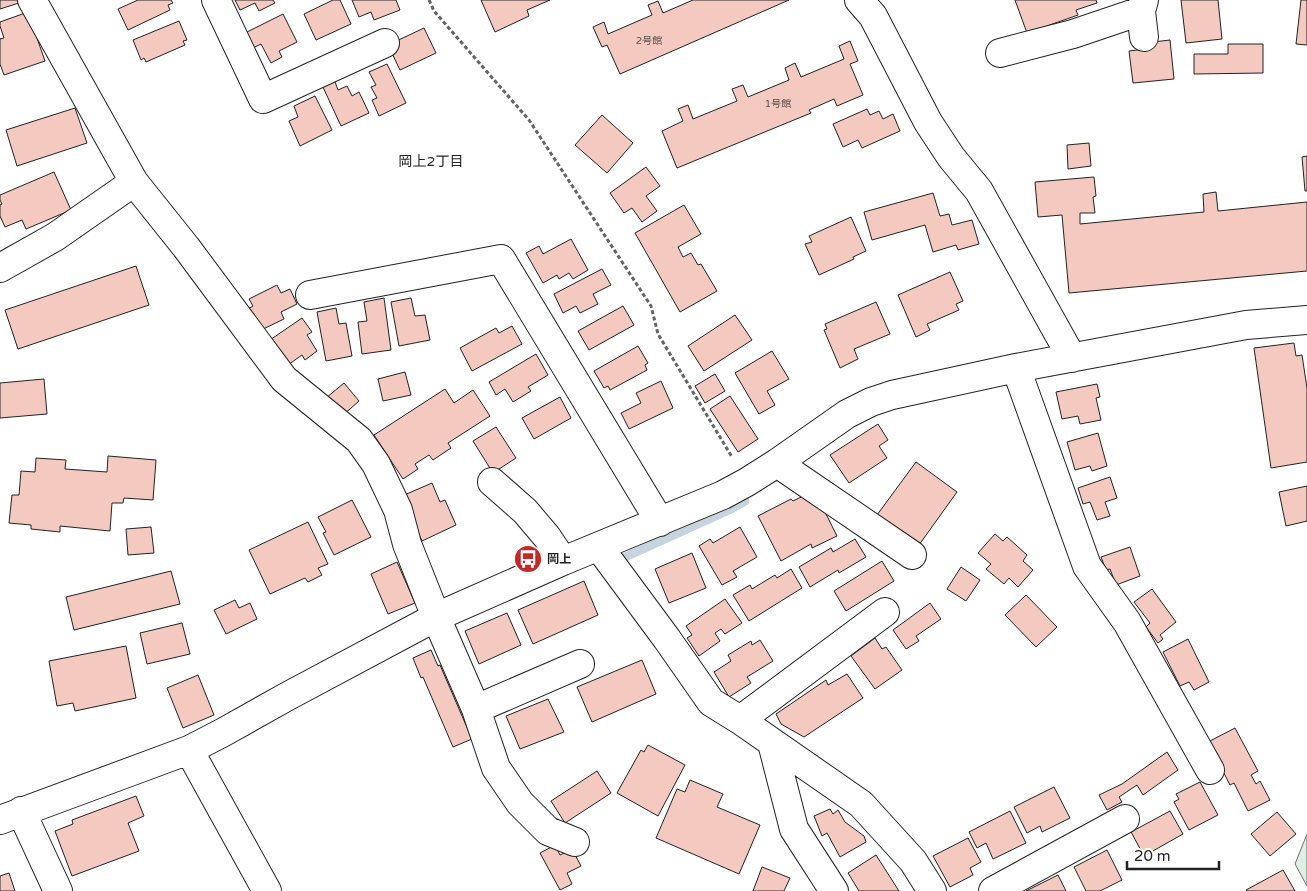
<svg xmlns="http://www.w3.org/2000/svg" width="1307" height="891" viewBox="0 0 1307 891" font-family="'Varela Round','Noto Sans JP',sans-serif">
  <rect width="100%" height="100%" fill="#fff"/>
  <path fill="#e0efe3" stroke="#6f6f6f" d="M1307 834V886L1295 864Z"/>
  <g fill="none" stroke-linecap="round" stroke-linejoin="round">
    <path stroke="#c7d3dd" stroke-width="9" d="M623 558 729 510 745 501"/>
  </g>
  <path fill="#f3c9c0" stroke="#222" d="M0 0H18L19 3 0 9Z
    M138 0H171L173 3 168 5 170 10 128 30 118 9Z
    M235 0H273L275 3 259 11 255 3 240 10Z
    M333 0H340L351 24 316 40 304 14Z
    M352 0H396L400 10 374 20 371 12 359 17Z
    M481 0H550L527 10 529 16 495 32Z
    M693 0H789L620 74 607 45 602 47 593 27 604 22 608 34 652 15 648 5 658 1 663 13Z
    M1015 0H1096L1097 3 1076 10 1078 15 1027 33Z
    M1181 0H1218L1222 39 1186 43Z
    M1301 0H1307V45L1296 44Z
    M28 12 45 61 4 75 0 64V39L4 38 0 26V22Z
    M283 14 297 42 279 51 282 57 271 63 261 44 253 48 245 33Z
    M179 21 187 40 183 41 185 45 146 62 144 58 141 60 133 40Z
    M424 28 436 53 400 70 388 45Z
    M1170 40 1174 79 1133 83 1129 51 1153 48V42Z
    M850 41 858 61 850 64 863 95 837 106 834 99 809 110 811 113 677 168 662 131 683 121 678 109 688 105 693 119 737 101 732 89 743 85 748 97 789 80 785 68 795 63 801 77 844 59 839 46Z
    M1228 44H1263V73L1194 74V54H1228Z
    M387 64 406 103 379 116 372 100 377 98 371 87 376 85 369 72Z
    M334 79 338 90 347 86 352 96 359 92 369 113 341 126 322 85Z
    M315 96 332 130 300 146 289 121 298 117 294 106Z
    M75 108 87 143 17 166 6 130Z
    M867 109 870 115 879 111 883 119 893 114 900 131 862 148 858 140 843 147 833 124Z
    M602 115 633 143 607 173 575 145Z
    M1089 143 1091 166 1068 169 1067 145Z
    M1307 156V191H1305L1302 157Z
    M646 167 660 186 646 196 657 211 642 222 632 208 624 213 610 193Z
    M54 172 71 210 26 229 22 220 5 227 0 216V205L2 204 0 200V195Z
    M1094 177 1096 196 1093 197 1095 213H1080V224L1204 212 1203 194 1216 192 1218 211 1307 202V271L1069 293 1062 215 1038 217 1035 182Z
    M933 193 940 216 949 214 952 225 972 220 979 244 958 250 956 245 933 252 925 225 872 240 864 212Z
    M684 205 701 234 678 247 683 257 691 253 698 265 701 264 717 291 680 312 635 233Z
    M851 217 866 251 853 257 854 259 819 275 805 244 812 242 809 236Z
    M571 239 588 270 573 279 569 273 559 279 557 275 543 283 526 253 539 246 543 254Z
    M136 266 149 305 18 349 5 310Z
    M602 269 611 285 593 294 598 304 580 313 576 306 563 313 554 294Z
    M950 272 963 301 956 304 959 310 927 324 930 330 916 337 898 295Z
    M277 285 281 293 290 289 297 304 281 312 284 319 259 331 248 309 253 306 249 299Z
    M384 298 391 350 362 354 358 322 367 321 364 302Z
    M411 298 415 316 425 315 430 340 399 346 391 302Z
    M876 302 890 334 854 349 858 359 840 368 824 330 827 329 825 324Z
    M623 306 634 325 589 350 578 331Z
    M336 308 339 324 346 323 352 356 326 361 317 312Z
    M735 315 752 340 704 371 688 346Z
    M302 318 312 332 307 335 317 351 305 360 302 355 285 367 267 342Z
    M512 326 522 344 472 371 460 348 496 328 499 333Z
    M1294 343 1296 356 1302 355 1307 388V462L1271 468 1254 348Z
    M638 346 648 363 645 365 647 370 610 390 608 386 604 388 594 371Z
    M772 351 789 379 767 391 775 405 759 414 735 373Z
    M536 354 548 375 528 387 531 391 513 402 505 389 496 395 489 382Z
    M405 372 411 395 383 401 378 379Z
    M715 374 725 391 705 403 695 386Z
    M44 379 47 414 0 418V383Z
    M661 381 673 408 629 429 621 413 641 403 636 393Z
    M344 383 359 401 341 417 326 398Z
    M1097 384 1100 397 1096 398 1101 420 1080 424 1078 416 1062 419 1056 392Z
    M445 389 454 403 473 390 490 416 448 443 451 448 433 460 429 455 415 464 418 469 403 479 374 435Z
    M730 396 758 439 738 452 710 409Z
    M560 397 571 418 534 439 522 418Z
    M878 424 888 440 879 446 887 458 849 483 830 455Z
    M496 427 516 458 493 473 473 441Z
    M1098 433 1107 466 1092 471 1090 466 1075 470 1067 442Z
    M108 456 156 460 153 500 124 498 123 503H112L110 531 60 526V532L31 529V525L9 523 12 495H19L21 471 35 472 36 458 66 460 65 469 107 472Z
    M916 462 957 492 919 545 877 515Z
    M1110 477 1117 498 1105 502 1110 516 1097 520 1090 502 1083 504 1078 488Z
    M432 483 440 502 445 500 456 525 422 541 402 496Z
    M1307 486V521L1286 526 1279 492Z
    M803 496 825 512 837 536 812 548 811 544 781 561 758 516 791 499 793 501Z
    M352 500 371 537 334 555 323 533 326 532 318 517Z
    M308 522 328 564 318 568 322 575 308 582 305 578 270 594 249 550Z
    M151 527 154 553 128 555 126 529Z
    M740 527 757 557 733 571 737 577 722 585 699 546 710 539 713 543Z
    M995 534 1003 541 1007 537 1027 555 1023 561 1033 570 1018 587 1009 578 1004 584 986 569 991 564 978 553Z
    M855 539 866 557 839 573 838 570 810 587 799 567 831 548 833 552Z
    M1130 547 1140 576 1116 585 1110 569 1106 570 1101 557Z
    M692 553 706 588 669 603 655 569Z
    M882 561 894 581 846 611 834 591Z
    M397 562 415 603 388 614 371 574Z
    M961 567 980 580 966 601 947 589Z
    M791 569 802 588 749 621 733 595 750 585 752 589 775 575 777 578Z
    M171 571 180 604 74 630 66 597Z
    M584 581 598 615 533 644 518 610Z
    M1152 589 1176 622 1160 635 1163 639 1158 643 1146 627 1150 623 1134 602Z
    M1026 595 1057 627 1036 647 1005 615Z
    M725 599 742 623 725 634 721 629 715 633 720 641 699 656 687 638 692 635 686 626Z
    M235 600 239 608 250 603 257 619 226 634 214 610Z
    M930 603 941 619 916 636 919 641 906 649 893 630Z
    M507 613 521 645 479 664 465 631Z
    M182 623 190 654 147 664 140 633Z
    M875 638 882 649 886 647 902 670 875 689 851 656Z
    M1188 639 1209 682 1194 690 1189 682 1180 686 1163 652Z
    M760 640 773 661 747 677 751 683 729 697 714 672 731 661 728 655 751 641 752 645Z
    M126 646 136 698 75 711 73 703 57 706 49 661Z
    M431 650 438 666 440 665 472 739 453 747 423 677 421 678 413 658Z
    M642 660 656 694 592 722 577 687Z
    M847 674 863 698 804 737 781 724 776 714 826 680 828 685Z
    M198 675 214 715 183 728 167 688Z
    M548 699 564 732 520 749 506 716Z
    M1235 728 1258 771 1251 775 1256 784 1260 781 1270 800 1248 811 1234 783 1230 785 1208 742Z
    M648 745 685 765 658 816 617 793 641 750 644 752Z
    M1167 752 1178 770 1143 795 1137 785 1119 797 1122 802 1107 810 1099 795 1122 784Z
    M597 771 611 793 565 823 551 801Z
    M690 780 723 794 717 807 760 825 739 874 656 838 677 789 685 792Z
    M1200 782 1218 815 1189 830 1174 802 1179 799 1176 794Z
    M1054 787 1070 818 1042 832 1040 826 1027 833 1014 807Z
    M136 796 144 816 128 823 139 851 72 876 55 831 73 824 72 820Z
    M830 809 833 814 838 810 845 822 864 836 866 842 840 857 827 833 822 836 814 816Z
    M1010 811 1026 843 993 859 986 843 977 848 969 832Z
    M1170 811 1183 834 1144 856 1131 832Z
    M1277 812 1296 834 1270 856 1251 834Z
    M968 838 981 862 970 868 973 875 950 887 933 856Z
    M555 845 560 855 572 849 581 866 567 873 572 884 560 890 540 853Z
    M1107 850 1122 880 1100 891H1086L1074 867Z
    M876 855 899 891H859L848 873Z
    M762 867 790 878 784 891H753Z
    M1283 870 1295 891H1247L1246 890Z
    M9 873 15 891H0V876Z
    M1058 875 1066 891H1026Z"/>
  <g fill="none" stroke-linecap="round" stroke-linejoin="round">
    <defs>
      <path id="minor" d="M32 0 134 182 186 247 284 379 359 440 376 464 398 510 407 544 436 617 476 709 580 664
        M216 0 263 99 385 43
        M859 0 873 16 928 122 951 157 979 191 1072 358
        M1144 0 1141 11 1144 37
        M1000 53 1073 34 1141 11
        M0 268 55 237 134 182
        M310 295 501 259 660 522
        M1016 368 1087 566 1127 622 1210 770
        M777 463 912 555
        M492 482 525 511 547 537 563 561
        M599 547 667 639 711 702 740 720 861 804 913 861 932 891
        M476 709 496 768 520 803 548 831 575 842
        M740 720 885 612
        M772 743 794 829 834 891
        M189 750 267 891
        M21 811 58 891
        M0 820 189 750 222 733 288 696 436 617 563 561 723 495 747 482 777 463 847 414 871 402 892 395 1016 368 1246 325 1307 320
        M993 891 1125 819"/>
    </defs>
    <use href="#minor" stroke="#222" stroke-width="30"/>
    <path stroke="#646464" stroke-width="3" stroke-dasharray="4 2.5" stroke-linecap="butt" d="M429 0 434 11 529 120 651 306 658 334 732 457"/>
    <use href="#minor" stroke="#fff" stroke-width="28"/>
  </g>
  <defs>
    <symbol id="bus-disc" viewBox="-11 -11 22 22"><circle r="9.5" fill="#c62828" stroke="#fff"/><path d="M-5-6H5V4H4V6H2V4H-2V6H-4V4H-5ZM-3.5-4V0h7V-4ZM-3.5 1.2v1.5H-2V1.2ZM2 1.2v1.5H3.5V1.2Z" fill="#fff"/></symbol>
  </defs>
  <g fill-rule="evenodd">
    <use href="#bus-disc" x="512" y="543" width="32" height="32"/>
  </g>
  <g text-anchor="middle" stroke-width="4" stroke-linejoin="round" paint-order="stroke">
    <g font-size="10" fill="#564c4a">
      <text x="649" y="44">2号館</text>
      <text x="778" y="107">1号館</text>
    </g>
    <g font-size="12" font-weight="bold" fill="#222" stroke="#fff" text-anchor="start">
      <text x="547" y="563">岡上</text>
    </g>
    <g font-size="14" fill="#222" stroke="#fff">
      <text x="431" y="166">岡上2丁目</text>
    </g>
  </g>
  <path d="M1127 861v8h92v-8" fill="none" stroke="#222222" stroke-width="2.5"/>
  <text x="1134" y="861" font-size="15" fill="#222222" stroke="#ffffff" stroke-width="4" paint-order="stroke">20 m</text>
</svg>
